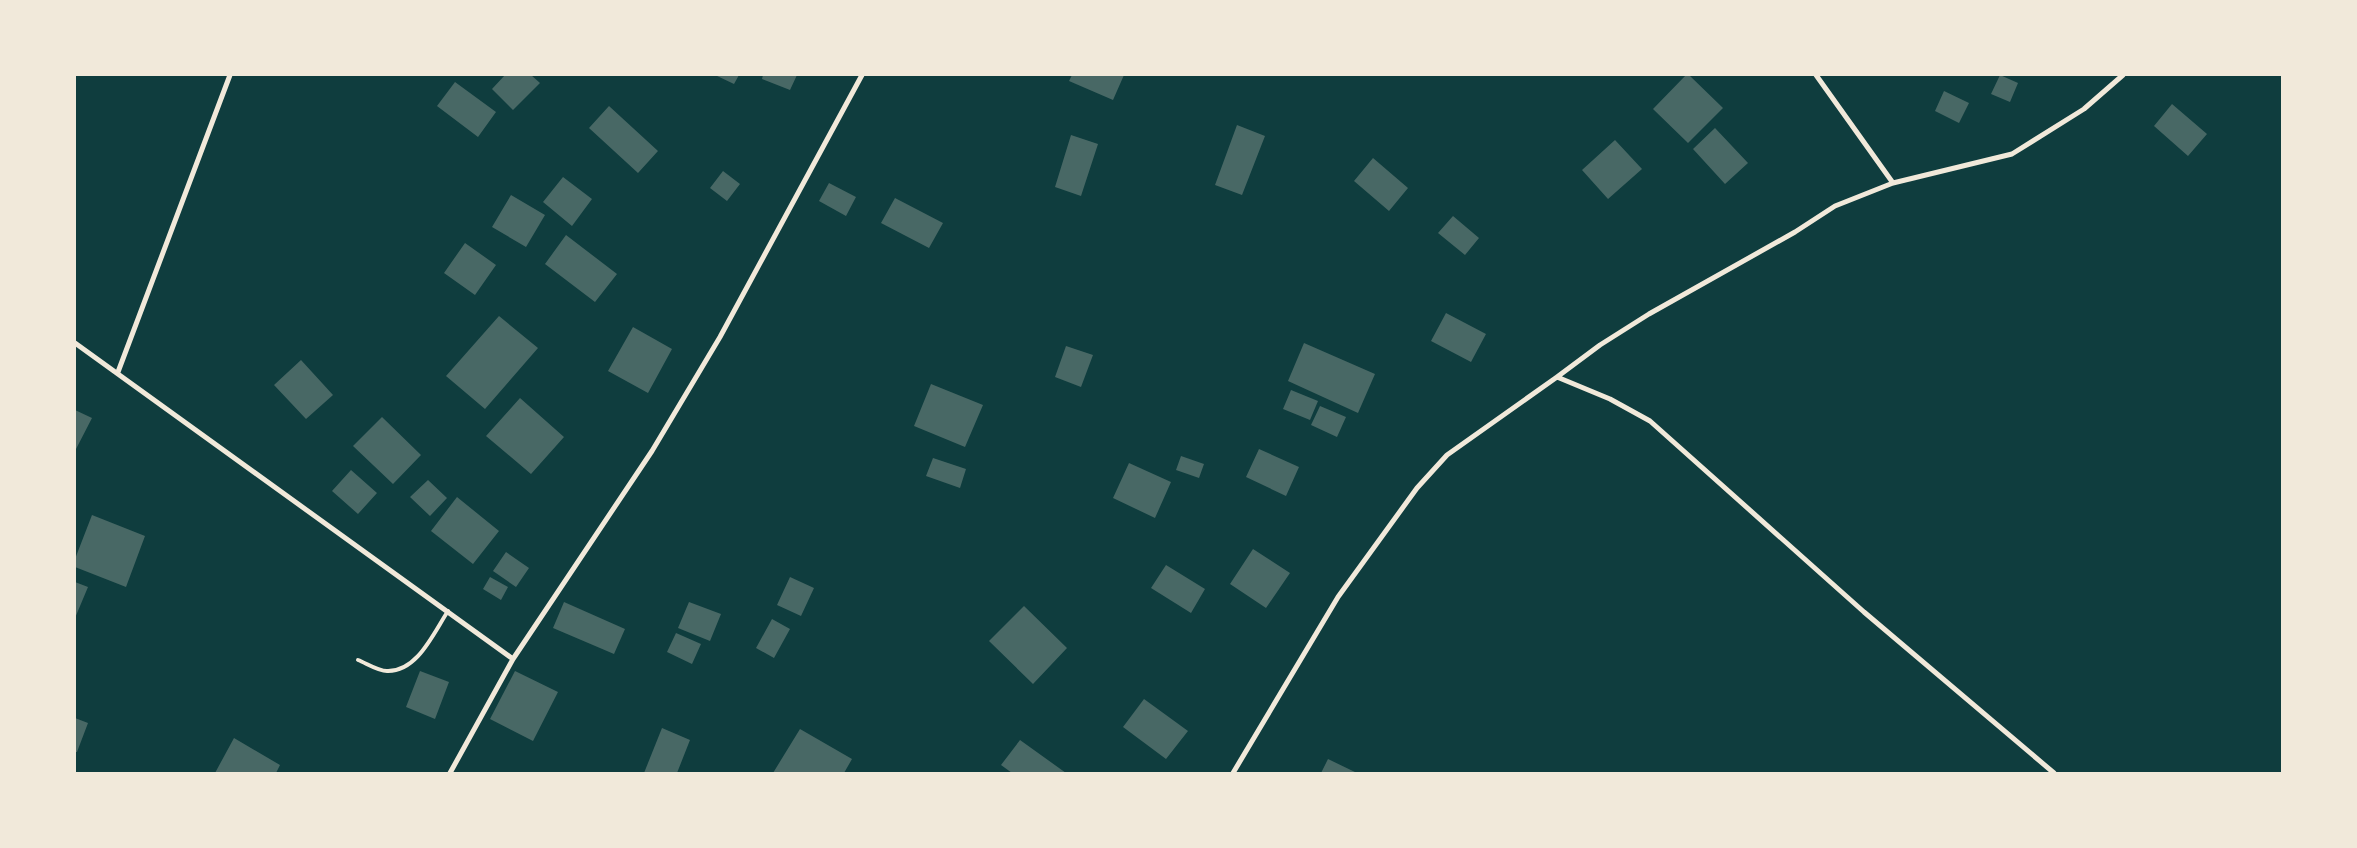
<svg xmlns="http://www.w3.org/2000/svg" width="2357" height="848" viewBox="0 0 2357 848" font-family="'Titillium Web',sans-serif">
  <rect width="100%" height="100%" fill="#0f3d3e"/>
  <path fill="#486865" d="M505 75H531L540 83 513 110 492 89Z
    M715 75H739L734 84Z
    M763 75H797L790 90 762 79Z
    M1072 75H1124L1113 100 1069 81Z
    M1686 75H1689L1723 108 1688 143 1653 109Z
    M2000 75 2018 83 2010 102 1991 94Z
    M455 82 496 112 478 137 437 106Z
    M1944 91 1969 103 1959 123 1935 111Z
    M2172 104 2207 134 2188 156 2154 126Z
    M609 106 658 151 638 173 589 128Z
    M1237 125 1265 136 1242 195 1215 185Z
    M1715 128 1748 163 1725 184 1693 149Z
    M1071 135 1098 144 1081 196 1055 187Z
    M1615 140 1642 169 1608 199 1582 170Z
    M1373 158 1408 188 1389 211 1354 181Z
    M723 171 740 184 727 201 710 188Z
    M563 177 592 199 572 226 543 202Z
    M829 183 856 197 846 216 819 201Z
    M511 195 545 215 526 247 492 227Z
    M895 198 943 223 929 248 881 223Z
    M1453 216 1479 238 1465 255 1438 233Z
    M566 235 617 274 595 302 545 264Z
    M465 243 496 265 475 295 444 273Z
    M1446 313 1486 334 1471 362 1431 341Z
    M499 316 538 348 485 409 446 376Z
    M633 327 672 349 648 393 608 371Z
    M1304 343 1375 374 1358 413 1288 381Z
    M1066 346 1093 355 1081 387 1055 377Z
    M301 360 333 395 306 419 274 385Z
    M931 384 983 405 965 447 914 426Z
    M1291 390 1318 401 1310 420 1283 409Z
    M520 398 564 437 531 474 486 436Z
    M1320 406 1346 417 1337 437 1311 425Z
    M75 410 92 418 75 451Z
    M382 417 421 455 393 484 353 446Z
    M1259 449 1299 467 1286 496 1246 477Z
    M1181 456 1204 464 1199 478 1176 470Z
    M933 458 966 469 960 488 926 476Z
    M1129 463 1171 482 1155 518 1113 498Z
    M351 470 377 493 358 514 332 491Z
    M428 480 447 498 430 516 410 497Z
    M457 497 499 531 473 564 431 531Z
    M92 515 145 536 126 587 75 567V559Z
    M1253 549 1290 573 1266 608 1230 584Z
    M506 552 529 568 516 587 493 571Z
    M1166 565 1205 589 1191 613 1151 588Z
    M490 577 508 587 501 600 483 589Z
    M790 577 814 588 801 616 777 605Z
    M75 582 88 587 75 618Z
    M564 602 625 629 614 654 553 628Z
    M689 602 721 614 710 641 678 628Z
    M1024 606 1067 648 1033 684 989 641Z
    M772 619 790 629 774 658 756 648Z
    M676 633 701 644 692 664 667 652Z
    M420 671 449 682 435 719 406 707Z
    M515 671 558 692 533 741 490 719Z
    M1144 699 1188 731 1166 759 1123 727Z
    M75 718 88 723 77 752H75Z
    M662 728 690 740 677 773H644Z
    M800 729 852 759 844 773H773Z
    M234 738 280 765 276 773H215Z
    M1020 740 1066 773H1012L1001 765Z
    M1328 759 1357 773H1321Z"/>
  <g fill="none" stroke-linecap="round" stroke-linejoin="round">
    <path stroke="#f1e9da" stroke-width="4" d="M358 660C366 663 378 671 387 671 417 672 433 634 448 611"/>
    <path stroke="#f1e9da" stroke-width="5" d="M1816 75 1893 183
      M75 343 513 659
      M118 372 230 75
      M1557 377 1600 345 1649 314 1795 232 1835 206 1893 183 2012 154 2084 109 2123 75
      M450 773 513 659 652 451 720 337 862 75
      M1233 773 1338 597 1417 488 1447 455 1557 377 1610 399 1650 421 1864 612 2054 773"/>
  </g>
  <rect width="2357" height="848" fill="none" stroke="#f1e9da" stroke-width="152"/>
</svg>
